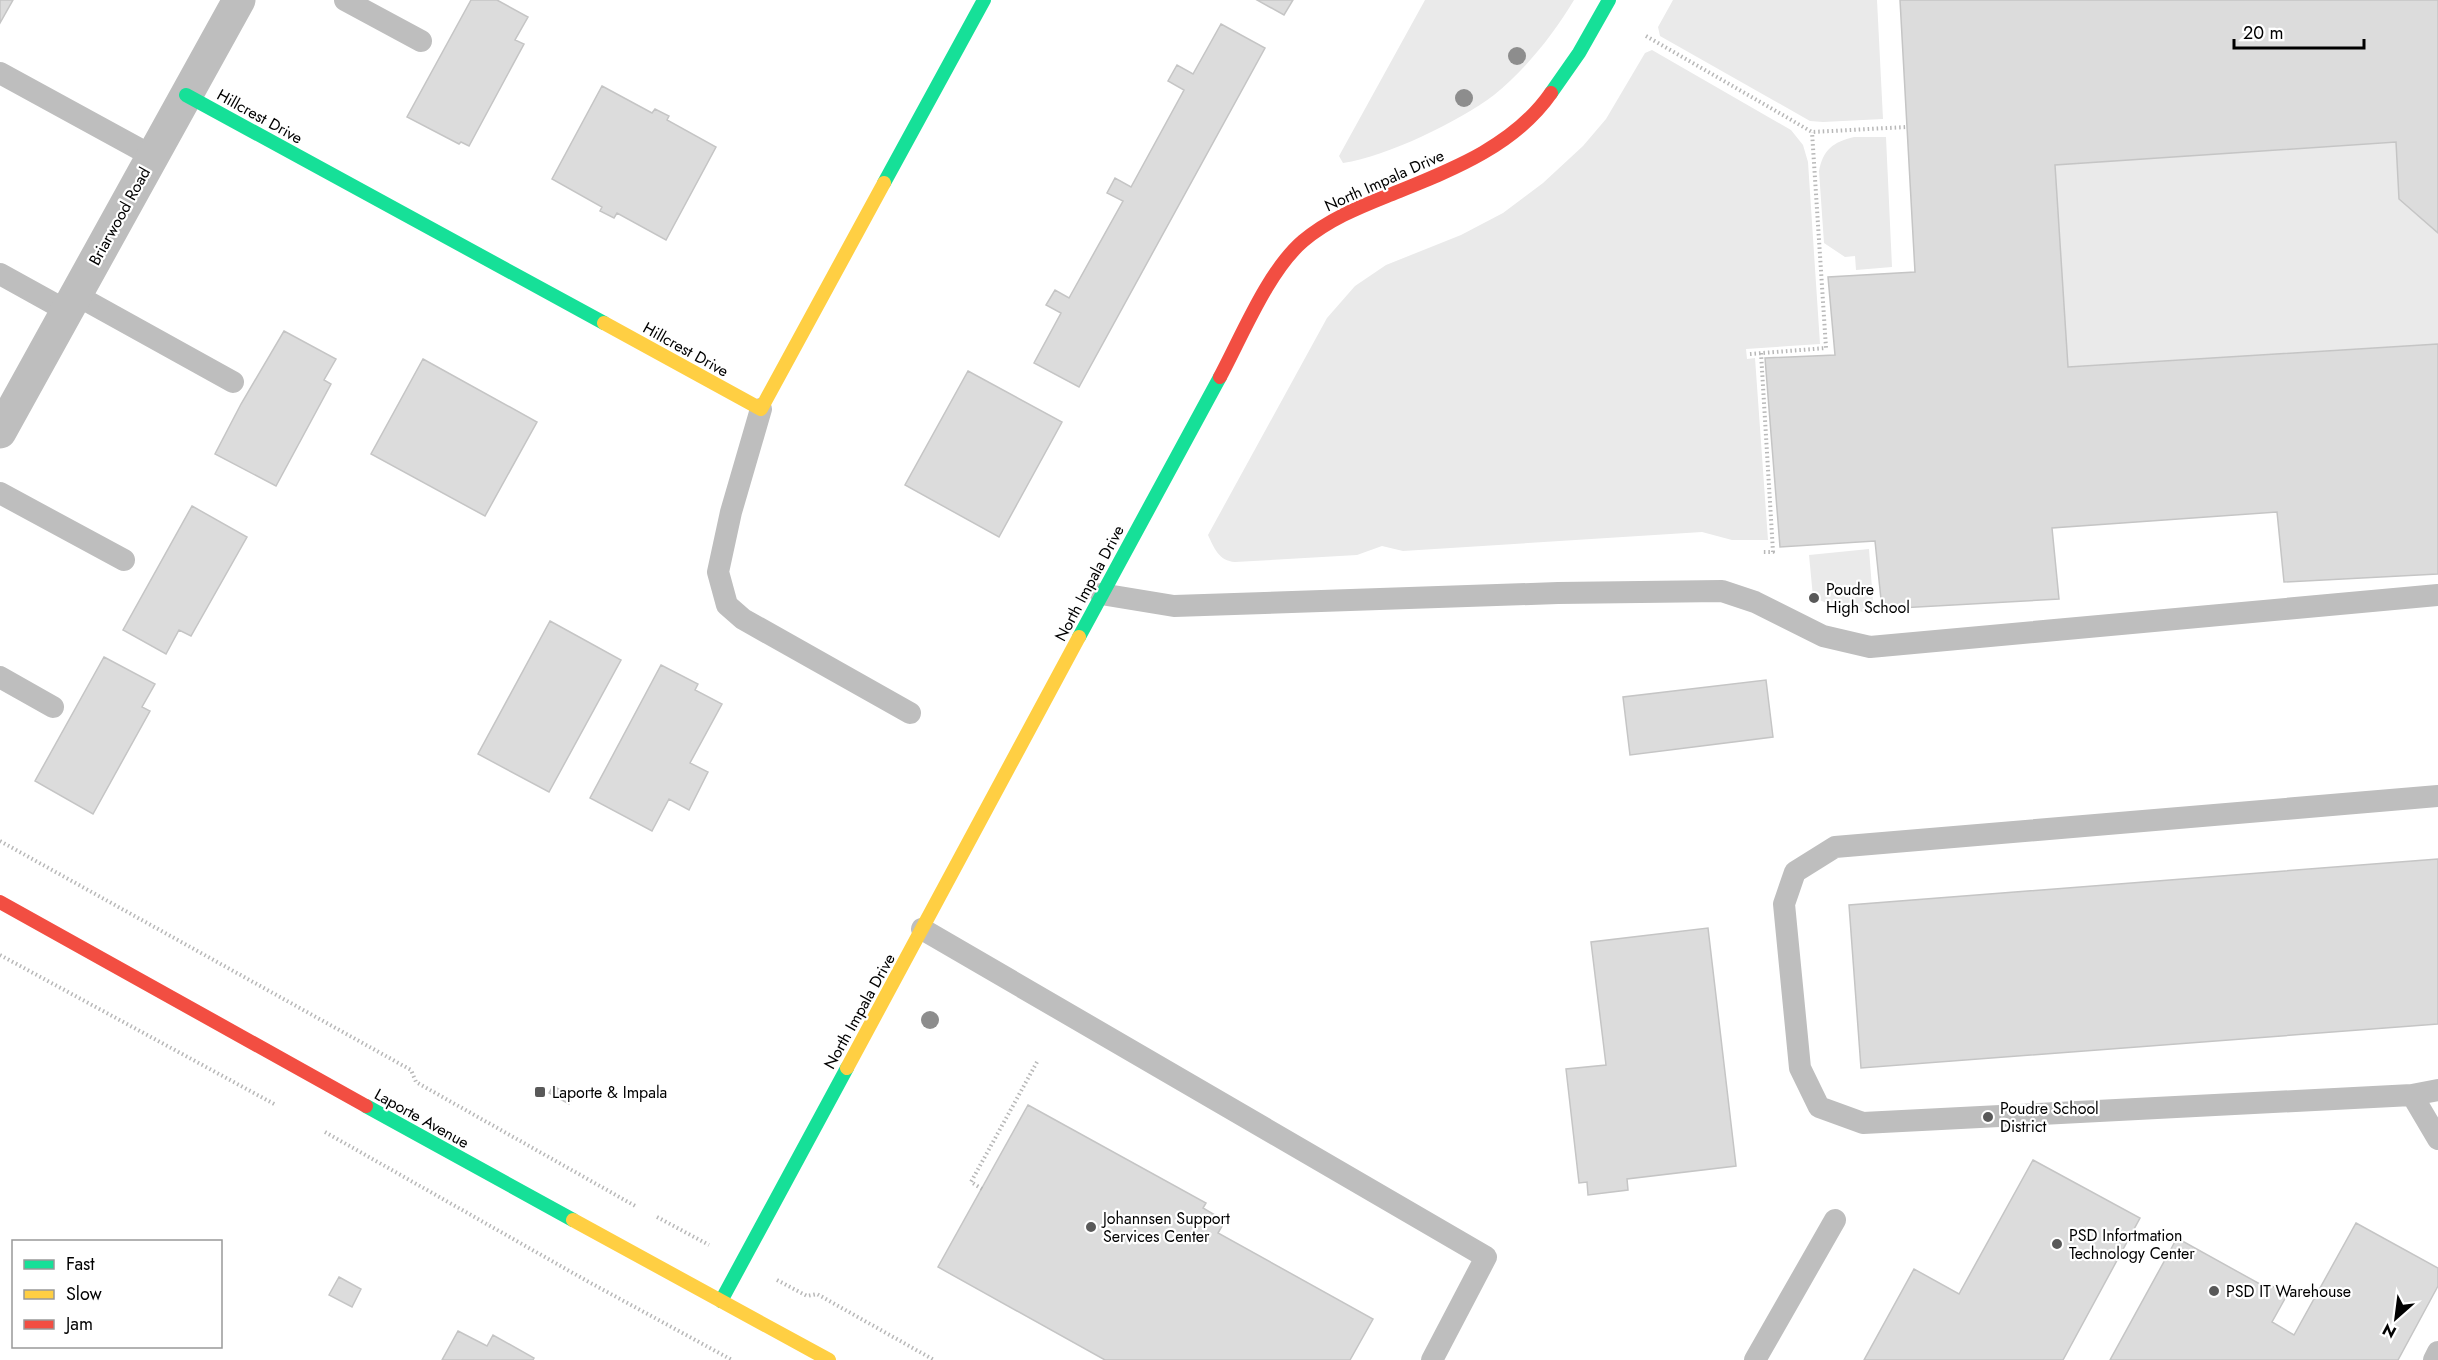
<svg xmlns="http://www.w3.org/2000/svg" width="2438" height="1360" viewBox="0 0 2438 1360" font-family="Jost,sans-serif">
  <rect width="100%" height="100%" fill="#fff"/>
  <path fill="#eaeaea" d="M1425 0H1574C1553 35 1526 69 1494 95 1458 122 1388 156 1343 163L1339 156Z
    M1673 0H1877L1883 119 1823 122 1810 121 1660 36 1658 27Z
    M1652 50 1791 130 1803 145 1808 162 1820 344 1746 349 1747 359 1755 358 1768 540H1732L1702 532 1403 551 1382 546 1357 555 1235 562C1219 561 1214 548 1208 535L1327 318 1355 286 1386 265 1461 235 1503 213 1543 183 1583 146 1606 119 1645 53Z
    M1854 137H1886L1892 267 1856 270 1855 256 1845 257 1824 243 1819 171C1823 150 1833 142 1854 137Z
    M2396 142 2438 233V344L2068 367 2055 165Z
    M1869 549 1874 614 1833 606 1813 597 1809 555Z"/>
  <path fill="#dcdcdc" stroke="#c5c5c5" stroke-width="1.5" d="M0 0H13L0 23Z
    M471 0H497L528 17 515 40 524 44 469 146 461 142 459 144 407 117Z
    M1257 0H1293L1284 15Z
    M1900 0H2438V233L2399 199 2396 142 2055 165 2068 367 2438 344V574L2284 582 2277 512 2052 528 2059 599 1882 609 1875 541 1780 547 1765 358 1835 355 1828 277 1915 272Z
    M1221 24 1265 48 1079 387 1034 363 1061 313 1046 305 1055 290 1069 298 1123 201 1107 193 1115 178 1131 187 1184 90 1168 81 1177 65 1193 74Z
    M602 86 652 113 655 109 669 116 667 120 716 147 666 240 617 213 614 218 600 211 602 207 552 179Z
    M284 331 336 359 324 380 331 384 276 486 215 454 241 404Z
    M423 359 537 422 485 516 371 454Z
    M968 371 1062 422 999 537 905 485Z
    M192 506 247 537 191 636 179 630 166 654 123 630Z
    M550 621 621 660 549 792 478 754Z
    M104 657 155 684 142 707 150 711 93 814 35 781Z
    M661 665 698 684 695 690 722 704 690 763 708 772 689 810 669 799 652 831 590 798Z
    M1766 680 1773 737 1630 755 1623 697Z
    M2438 859V1024L1861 1068 1849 905Z
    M1708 928 1736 1166 1627 1179 1628 1190 1588 1195 1587 1182 1579 1183 1566 1069 1606 1065 1591 942Z
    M553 1086 573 1097 569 1104 549 1093Z
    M1028 1105 1206 1203 1203 1208 1225 1221 1218 1233 1373 1319 1350 1360H1105L938 1267Z
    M2033 1160 2140 1218 2063 1360H1864L1914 1269 1959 1294Z
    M2356 1223 2438 1268V1286L2398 1360H2110L2177 1238 2267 1288 2269 1284 2287 1295 2272 1322 2294 1335Z
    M339 1277 361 1289 352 1307 329 1295Z
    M458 1331 487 1346 493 1335 534 1358 533 1360H442Z"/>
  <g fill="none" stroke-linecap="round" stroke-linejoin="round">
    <path stroke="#b8b8b8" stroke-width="4" stroke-dasharray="1.5 3" stroke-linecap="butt" d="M1646 36 1812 132 1907 127
      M1761 353 1773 552H1761
      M1750 354 1826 348 1812 132
      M0 841 411 1070 416 1082 637 1207
      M0 955 276 1105
      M325 1132 587 1281 732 1360
      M982 1189 971 1182 1037 1062
      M657 1217 709 1245
      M777 1280 807 1296 817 1294 934 1360"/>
    <path stroke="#bebebe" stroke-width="22" d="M345 0 421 41
      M0 73 152 156
      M0 274 67 311
      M76 295 233 382
      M761 409 731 512 718 572 727 605 743 619 910 713
      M0 493 124 560
      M1101 594 1174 606 1558 593 1722 591 1755 602 1823 636 1870 647 2438 595
      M0 677 53 707
      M2438 796 1835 847 1795 872 1784 904 1800 1068 1819 1107 1863 1123 2412 1095 2438 1090
      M922 929 1486 1257 1432 1360
      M2412 1095 2438 1139
      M1755 1360 1835 1220
      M2434 1360 2438 1352"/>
    <path stroke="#bebebe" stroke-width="33" d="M0 432 239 0"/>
    <path stroke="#16e098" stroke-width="14" d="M1551 93 1579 53 1609 0
      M186 95 604 323
      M884 183 984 0
      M1079 637 1220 377
      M366 1106 573 1220
      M721 1301 847 1068"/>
    <path stroke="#ffcf43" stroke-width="14" d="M604 323 761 409 884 183
      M847 1068 1079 637
      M573 1220 829 1360"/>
    <path stroke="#f24e42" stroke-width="14" d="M1220 377C1242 336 1268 271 1303 241 1328 220 1357 208 1387 196 1446 172 1513 148 1551 93
      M0 902 366 1106"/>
  </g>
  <g fill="#8d8d8d">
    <circle cx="1517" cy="56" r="9"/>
    <circle cx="1464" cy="98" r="9"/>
    <circle cx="930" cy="1020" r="9"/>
  </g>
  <g fill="#595959" stroke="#fff" stroke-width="2">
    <circle cx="1814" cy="598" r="6"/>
    <rect x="534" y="1086" width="12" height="12" rx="3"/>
    <circle cx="1988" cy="1117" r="6"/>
    <circle cx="1091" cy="1227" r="6"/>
    <circle cx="2057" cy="1244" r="6"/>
    <circle cx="2214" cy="1291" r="6"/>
  </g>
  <g text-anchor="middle" stroke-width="4.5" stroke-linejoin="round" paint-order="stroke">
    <g font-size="16" fill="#000" stroke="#fff">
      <text transform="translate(260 116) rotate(29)" y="6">Hillcrest Drive</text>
      <text transform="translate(1384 180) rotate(-24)" y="6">North Impala Drive</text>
      <text transform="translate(119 216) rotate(-61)" y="6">Briarwood Road</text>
      <text transform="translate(686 349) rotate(29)" y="6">Hillcrest Drive</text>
      <text transform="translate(1089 583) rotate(-62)" y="6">North Impala Drive</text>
      <text transform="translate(859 1011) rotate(-61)" y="6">North Impala Drive</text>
      <text transform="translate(422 1118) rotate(29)" y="6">Laporte Avenue</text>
    </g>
    <g font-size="16" fill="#000" stroke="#fff" text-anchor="start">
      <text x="1826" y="595">Poudre<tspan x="1826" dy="18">High School</tspan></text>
      <text x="552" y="1098">Laporte &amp; Impala</text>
      <text x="2000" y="1114">Poudre School<tspan x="2000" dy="18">District</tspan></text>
      <text x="1103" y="1224">Johannsen Support<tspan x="1103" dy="18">Services Center</tspan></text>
      <text x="2069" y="1241">PSD Infortmation<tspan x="2069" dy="18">Technology Center</tspan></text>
      <text x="2226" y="1297">PSD IT Warehouse</text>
    </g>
  </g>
  <rect x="12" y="1240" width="210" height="108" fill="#ffffff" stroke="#999999" stroke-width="1.5"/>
  <rect x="24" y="1260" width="30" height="9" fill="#16e098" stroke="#999999" stroke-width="1.5"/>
  <text x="66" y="1270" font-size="18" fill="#000000">Fast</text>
  <rect x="24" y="1290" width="30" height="9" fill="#ffcf43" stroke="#999999" stroke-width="1.5"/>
  <text x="66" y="1300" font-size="18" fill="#000000">Slow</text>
  <rect x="24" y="1320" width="30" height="9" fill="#f24e42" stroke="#999999" stroke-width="1.5"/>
  <text x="66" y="1330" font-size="18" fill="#000000">Jam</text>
  <g transform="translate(2396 1318) rotate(208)" stroke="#ffffff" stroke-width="4.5" paint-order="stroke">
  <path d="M0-4.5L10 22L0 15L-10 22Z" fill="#000000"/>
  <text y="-9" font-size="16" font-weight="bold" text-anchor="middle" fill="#000000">N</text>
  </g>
  <path d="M2234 39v9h130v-9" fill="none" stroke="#000000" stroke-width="3"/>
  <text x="2243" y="39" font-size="18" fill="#000000" stroke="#ffffff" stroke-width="4.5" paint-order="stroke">20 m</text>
</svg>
